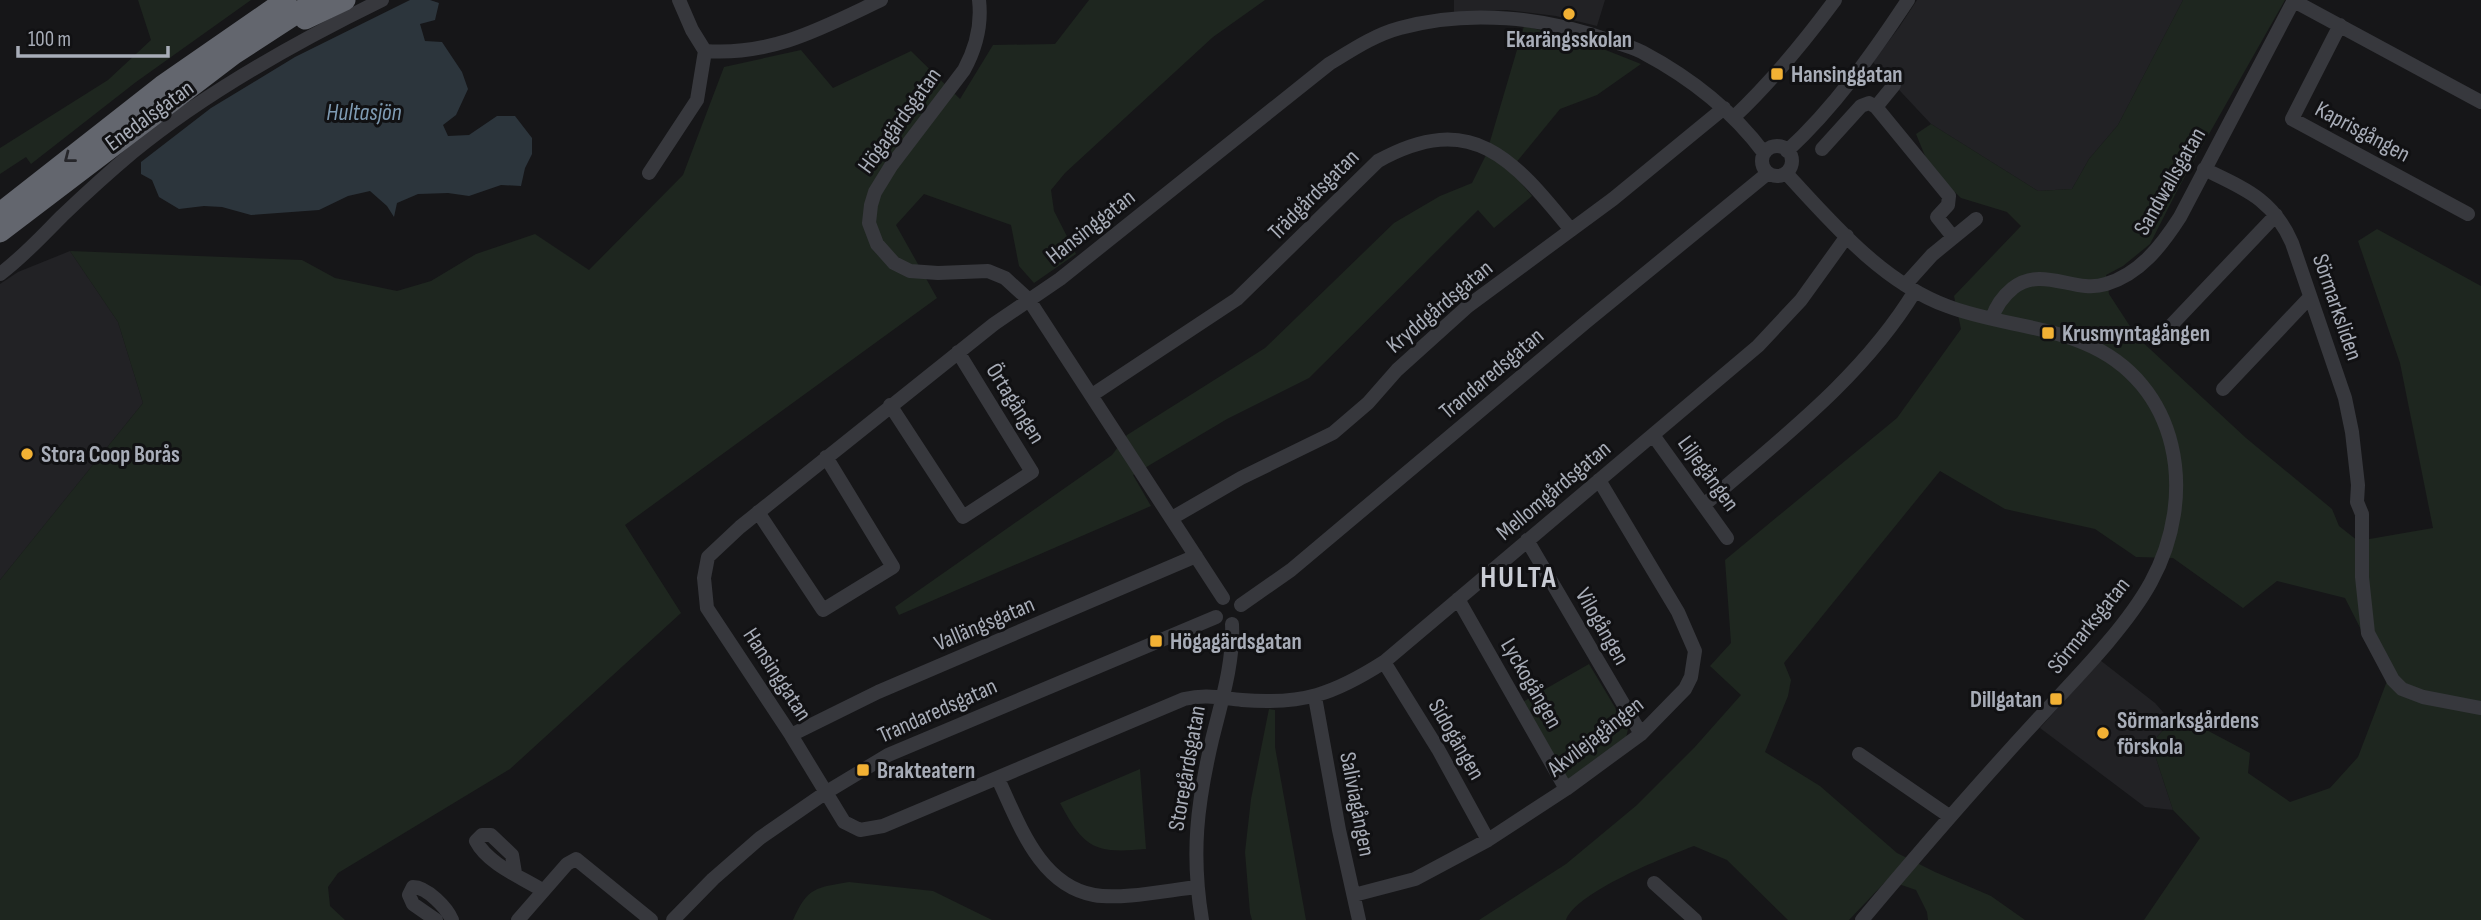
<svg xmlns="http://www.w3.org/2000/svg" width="2481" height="920" viewBox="0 0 2481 920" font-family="'Sofia Sans Condensed',sans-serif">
  <rect width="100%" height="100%" fill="#161618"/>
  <path fill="#222225" d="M1454 0H1605L1597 26 1556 16 1507 10 1454 12Z
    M1917 0H2183L2118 125 2089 159 2072 189 2038 191 1931 124 1873 62 1900 26Z
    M70 251 118 322 143 403 0 580V284L18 272Z
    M2100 660 2155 703 2171 721 2157 737 2155 755 2173 810 2145 807 2040 728Z"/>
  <path fill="#1e261f" d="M138 0H251L136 82 31 164 26 157 0 174V148L108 80 151 40Z
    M1089 0H1265L1213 37 1065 173 1051 190 1054 211 1076 254 1034 283 1019 266 1011 225 924 194 896 225 937 298 625 525 681 613 510 769 338 873 328 887 330 906 345 920H0V580L143 403 118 322 70 251 302 260 335 278 397 291 431 281 476 254 535 234 589 270 683 175 724 67 801 50 833 88 911 51 960 99 993 45 1055 44Z
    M2183 0H2285L2179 187 2150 244 2123 266 2106 275 2109 294 2137 337 2246 438 2332 509 2339 526 2358 541 2433 528 2400 363 2358 241 2377 229 2481 286V920H2144L2200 838 2173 810 2155 755 2157 737 2171 721 2182 717 2250 753 2248 773 2290 802 2330 788 2358 757 2387 681 2345 598 2277 581 2243 608 2173 558 2136 557 2095 529 2005 509 1940 471 1784 663 1791 680 1788 696 1765 752 1820 786 1897 853 1935 872 1991 896 2025 920H1928L1927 912 1916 890 1887 880 1849 920H1788L1727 860 1694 846C1665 857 1576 892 1566 920H1479L1566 864 1637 805 1694 748 1741 695 1710 666 1731 643 1725 560 1897 418 1961 329 1954 296 2021 226 2007 212 1961 198 1930 168 1916 134 1931 124 2038 191 2072 189 2089 159 2118 125Z
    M1524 26 1583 41 1641 64 1597 95 1560 109 1510 170 1532 196 1494 228 1478 210 1309 378 1227 419 1133 475 1151 506 899 615 895 607 1112 455 1127 435 1265 348 1394 223 1440 196 1472 183 1486 155Z
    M1589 664 1628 729 1626 738 1566 782 1521 703Z
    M1269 709 1275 710V747L1306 920H1252L1250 913 1245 852 1251 799Z
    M1140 769 1146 849C1094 854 1084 848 1060 803Z
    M849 882 933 891 992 920H793C808 887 815 888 849 882Z"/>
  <path fill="#2c353c" d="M410 0H430L439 3 435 20 420 24 425 41 442 42 462 72 468 89 456 115 443 125 448 136 469 135 497 116H515L532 138V154L525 168 521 186 501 185 469 196 448 193 418 194 397 203 394 217 387 206 370 191 348 196 319 210 251 215 222 207 204 206 179 209 159 197 152 180 141 174V162L211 108 295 57Z"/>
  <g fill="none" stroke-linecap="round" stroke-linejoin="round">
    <path stroke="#37383d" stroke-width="14" d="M979 0C982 25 976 48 964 70L891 166 875 192 871 205 869 223 877 244 894 263 910 271 938 273 988 271 1005 278 1029 300 1223 598
      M2294 1 2481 102
      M2340 25 2292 119 2468 214
      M705 51C772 56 822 28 881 0
      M1876 107 1949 196 1948 205 1937 217 1953 237
      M1734 117C1772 81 1804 42 1835 0
      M1762 161a15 15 0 1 1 30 0a15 15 0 1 1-30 0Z
      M1822 149 1861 106 1869 103 1876 107 1894 85
      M1787 151C1834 108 1873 53 1908 0
      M1764 153C1732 110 1689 77 1642 52 1632 47 1621 44 1611 41 1545 17 1469 9 1400 28 1374 35 1352 50 1329 64L1060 279 994 324 740 527 708 557 704 578 707 608 791 735 844 822 860 830 883 826 1184 699C1207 694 1220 698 1242 700 1303 705 1334 694 1384 662L1758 346 1801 300 1847 236
      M2204 169C2245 189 2273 199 2292 243L2345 398 2352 432 2358 485 2357 502 2362 514V577L2368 633 2393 680 2402 689 2423 697 2481 708
      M649 173 697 100 705 51 692 30 679 0
      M1786 173C1832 223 1882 282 1947 306 1991 323 2041 325 2084 343 2181 383 2198 496 2151 582 2126 628 2073 681 2037 720 1977 785 1919 852 1862 920
      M0 274C23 257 42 236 62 216 85 194 108 173 133 152 206 92 298 41 382 0
      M1905 285 1932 255 1976 219
      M1992 318C1996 306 2002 297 2013 288 2043 265 2074 294 2106 284 2140 274 2162 245 2180 217L2294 0
      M2161 336 2276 215
      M2223 389 2310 297
      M1092 395 1237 299 1378 161C1472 109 1513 159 1571 230
      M890 405 963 517 1032 472 958 352
      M1653 435 1727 538
      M1704 505C1779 440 1862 378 1915 291
      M758 512 823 610 893 567 826 457
      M1172 518 1241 478 1333 433 1368 403 1397 370 1468 306 1613 199 1724 108
      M1527 540 1641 734
      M1458 599 1566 789
      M1241 605 1291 570 1586 322 1768 173
      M1384 662 1438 749 1488 840
      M1315 697 1339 830 1359 920
      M791 735 878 692 1196 556
      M1859 754 1949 816
      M998 779C1019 823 1039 885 1094 895 1121 900 1169 890 1197 887
      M515 873 512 855 491 835H482L476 841C488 864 521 877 542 890
      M1654 883 1695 920
      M1354 895 1415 879 1488 840 1566 789 1641 734 1685 689 1691 677 1695 651 1678 612 1599 480
      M436 920 413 904 409 895 413 887C427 887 447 908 452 920
      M518 920 567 864 576 859 651 920
      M673 920 713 879 760 838 825 793 888 755 1216 617
      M1202 920C1191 854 1197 804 1212 740 1221 703 1234 662 1232 624"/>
    <path stroke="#63666e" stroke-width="21" d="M305 19 345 0
      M0 213 162 86 286 0
      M0 232 234 54 317 0"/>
  </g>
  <defs><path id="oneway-chevron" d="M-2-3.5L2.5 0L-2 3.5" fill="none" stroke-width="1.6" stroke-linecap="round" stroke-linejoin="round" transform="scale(1.75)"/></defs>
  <use stroke="#26262a" href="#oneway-chevron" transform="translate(69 158) rotate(142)"/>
  <g fill="#f2b134" stroke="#111113" stroke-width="2.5">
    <circle cx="1569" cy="14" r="7"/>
    <rect x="1770" y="67" width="14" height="14" rx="3.5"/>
    <rect x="2041" y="326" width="14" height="14" rx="3.5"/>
    <circle cx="27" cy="454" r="7"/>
    <rect x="1149" y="634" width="14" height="14" rx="3.5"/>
    <rect x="2049" y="692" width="14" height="14" rx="3.5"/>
    <circle cx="2103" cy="733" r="7"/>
    <rect x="856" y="763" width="14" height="14" rx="3.5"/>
  </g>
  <g text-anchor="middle" stroke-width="6" stroke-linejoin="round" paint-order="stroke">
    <g font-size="23" font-weight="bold" fill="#a8adb8" stroke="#111113" text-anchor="start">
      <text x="1569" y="47" text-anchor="middle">Ekarängsskolan</text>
      <text x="1791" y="82">Hansinggatan</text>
      <text x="2062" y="341">Krusmyntagången</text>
      <text x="41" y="462">Stora Coop Borås</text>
      <text x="1170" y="649">Högagärdsgatan</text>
      <text x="2042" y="707" text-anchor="end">Dillgatan</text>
      <text x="2117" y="728">Sörmarksgårdens<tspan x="2117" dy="26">förskola</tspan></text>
      <text x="877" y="778">Brakteatern</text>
    </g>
    <g font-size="23" fill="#a8adb8" stroke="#111113">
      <text transform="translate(149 115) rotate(-36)" y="8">Enedalsgatan</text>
      <text transform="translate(899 120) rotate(-54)" y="8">Högagärdsgatan</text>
      <text transform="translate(2363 131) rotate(28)" y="8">Kaprisgången</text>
      <text transform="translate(2169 181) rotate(-60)" y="8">Sandwallsgatan</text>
      <text transform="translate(1313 194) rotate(-45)" y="8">Trädgårdsgatan</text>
      <text transform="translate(1090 226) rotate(-38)" y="8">Hansinggatan</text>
      <text transform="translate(1439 306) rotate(-40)" y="8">Kryddgårdsgatan</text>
      <text transform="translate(2338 307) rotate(71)" y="8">Sörmarksliden</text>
      <text transform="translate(1491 373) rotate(-40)" y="8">Trandaredsgatan</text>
      <text transform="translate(1016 403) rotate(58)" y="8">Örtagången</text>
      <text transform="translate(1709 473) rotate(54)" y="8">Liljegången</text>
      <text transform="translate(1553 490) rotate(-40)" y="8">Mellomgårdsgatan</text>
      <text transform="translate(984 623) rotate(-23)" y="8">Vallängsgatan</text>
      <text transform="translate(2088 625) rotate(-51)" y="8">Sörmarksgatan</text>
      <text transform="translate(1603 626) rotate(60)" y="8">Vilogången</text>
      <text transform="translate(778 674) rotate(57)" y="8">Hansinggatan</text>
      <text transform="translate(1532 683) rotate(60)" y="8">Lyckogången</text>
      <text transform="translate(937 710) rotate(-24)" y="8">Trandaredsgatan</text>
      <text transform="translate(1595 736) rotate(-38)" y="8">Akvilejagången</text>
      <text transform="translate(1457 739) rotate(60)" y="8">Sidogången</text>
      <text transform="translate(1186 768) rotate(-80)" y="8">Storegårdsgatan</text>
      <text transform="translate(1358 804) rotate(79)" y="8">Saliviagången</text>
    </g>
    <g font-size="24" font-style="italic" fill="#7f9bb3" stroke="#111113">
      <text x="364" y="120">Hultasjön</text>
    </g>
    <g font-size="30" font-weight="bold" letter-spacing="2" fill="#c9ccd4" stroke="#111113">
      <text x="1519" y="587">HULTA</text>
    </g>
  </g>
  <path d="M18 46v10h150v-10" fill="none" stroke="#a8adb8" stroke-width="3.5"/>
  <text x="28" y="46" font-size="21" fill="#a8adb8" stroke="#111113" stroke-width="5" paint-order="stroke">100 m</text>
</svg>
